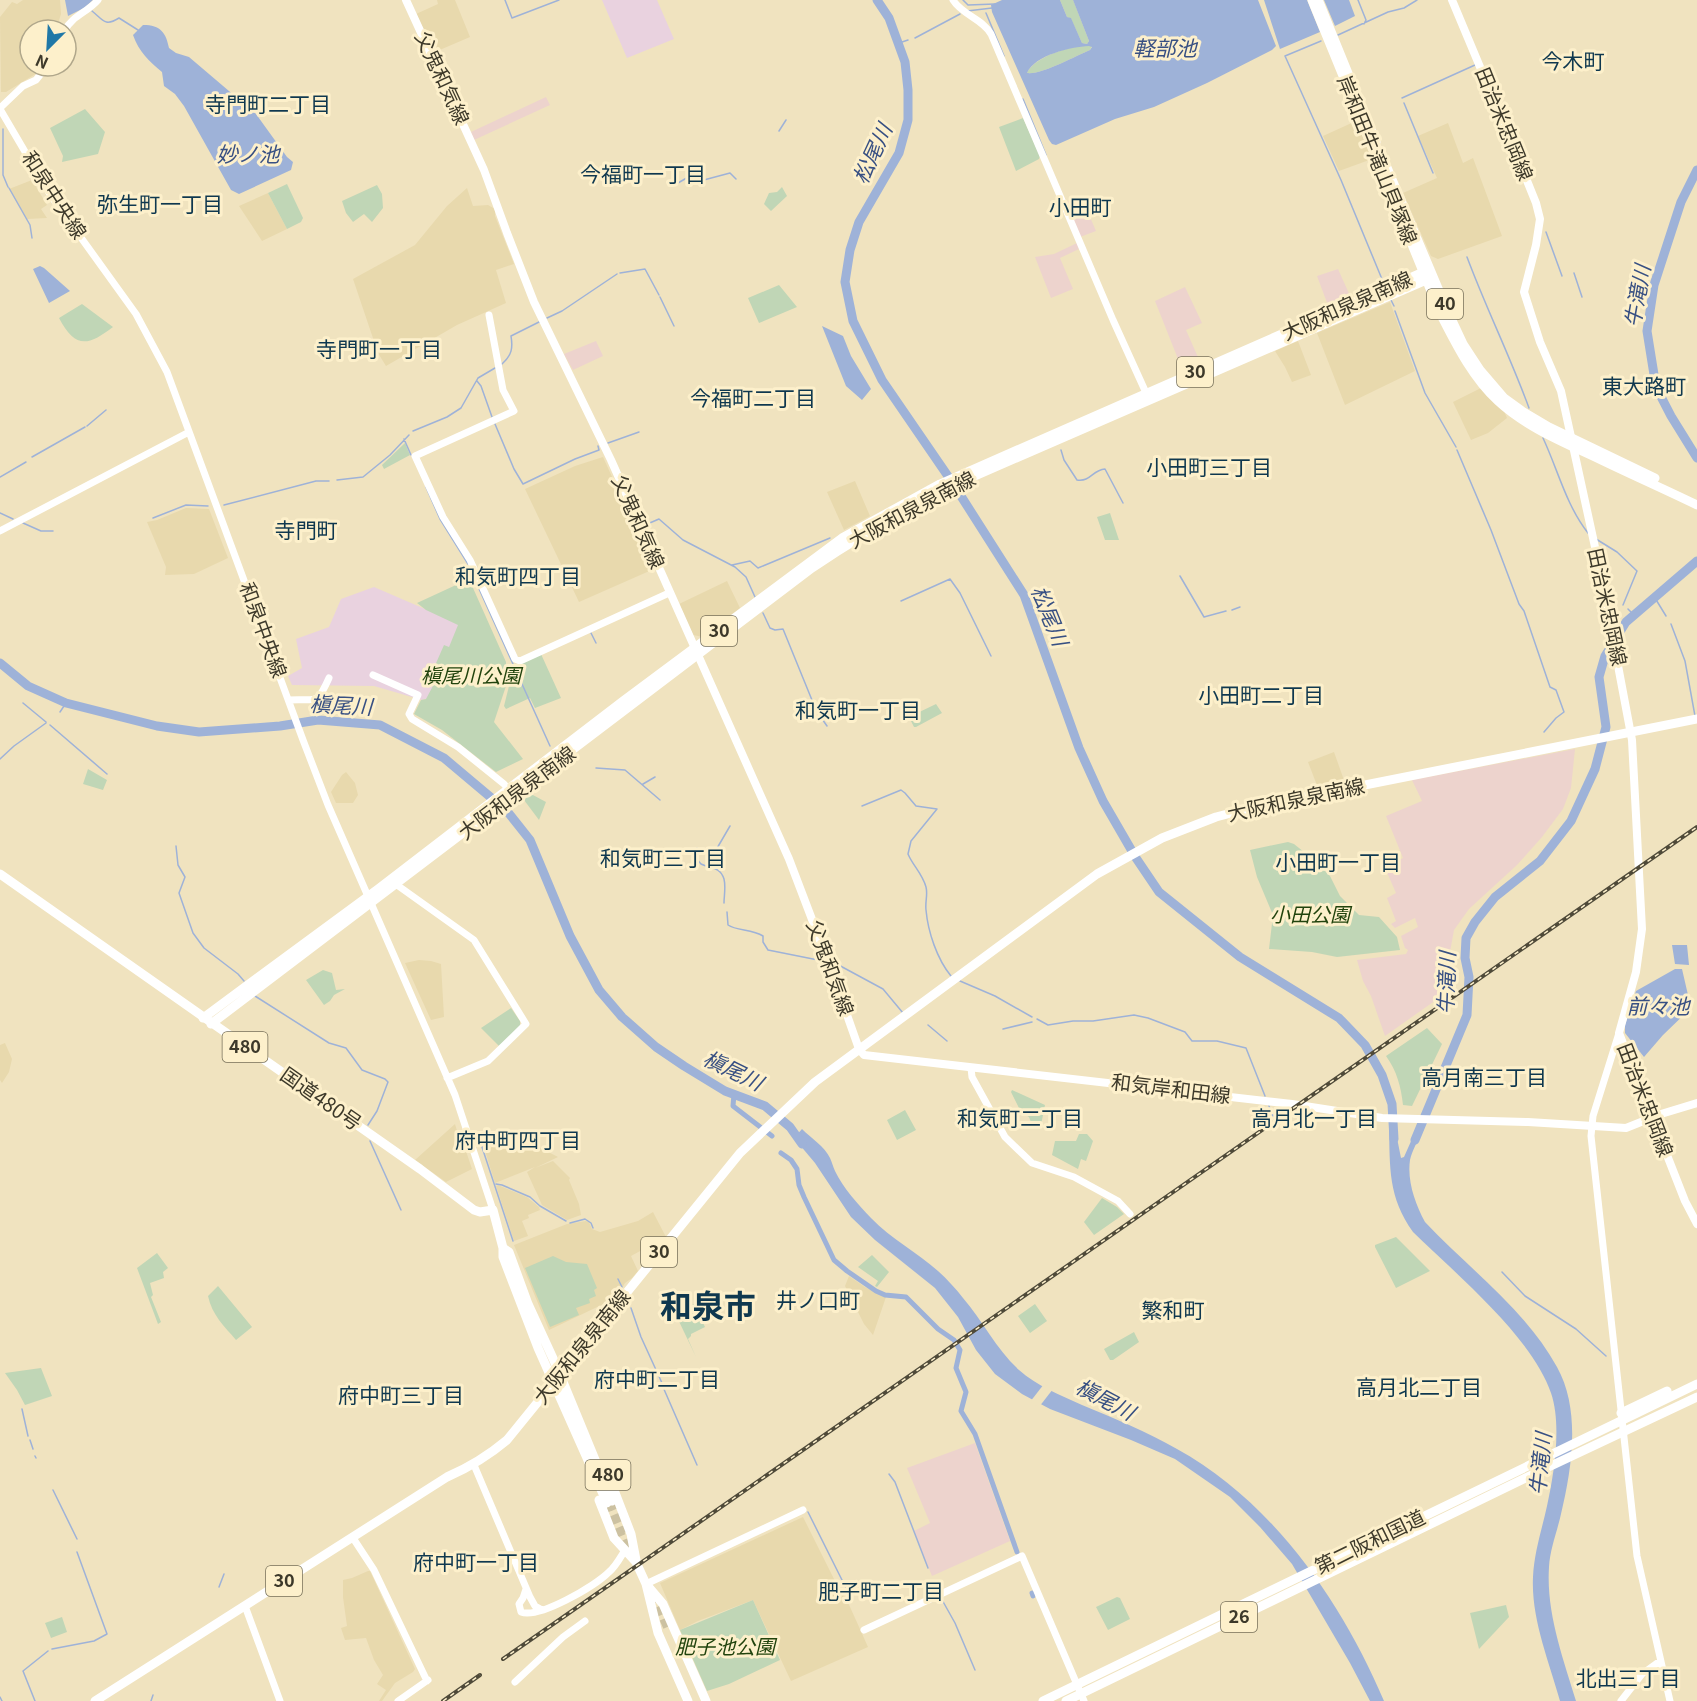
<svg xmlns="http://www.w3.org/2000/svg" width="1697" height="1701" viewBox="0 0 1697 1701" font-family="Georgia,'Noto Sans JP',serif">
  <rect width="100%" height="100%" fill="#f0e3bf"/>
  <path fill="#e8d9ad" d="M23 0H60L61 14 56 30H30V66H42L37 73 6 92H1L0 17 12 2 17 4Z
    M437 0H455L470 37 435 52 416 14 438 4Z
    M1356 121 1372 159 1339 171 1323 136Z
    M1448 123 1463 163 1473 158 1502 236 1438 259 1431 256 1403 193 1437 178 1418 136Z
    M32 180 47 205 41 209 47 218 27 219 9 189Z
    M467 188 473 206 488 205 495 209V216L514 264 496 270 506 303 457 325 386 366 378 353 353 279 415 245 447 206Z
    M268 193 287 229 262 241 239 206Z
    M1390 302 1415 371 1345 405 1317 333Z
    M1298 341 1311 375 1292 382 1285 367 1275 351Z
    M1481 388 1503 409 1507 418 1488 433 1471 440 1453 402Z
    M603 457 654 569 579 602 525 489 575 466Z
    M855 481 870 516 844 530 827 492Z
    M186 508 209 509 228 558 194 574 165 575 166 567 147 522 157 520Z
    M727 581 740 608 703 637 693 635 679 604Z
    M1334 752 1345 783 1320 790 1318 788 1308 762Z
    M346 772 355 783 358 795 353 803H336L331 792 342 775Z
    M419 960 431 961 441 964 444 1017 431 1020 405 963Z
    M5 1043 12 1059 9 1072 2 1083 0 1080V1045Z
    M455 1124 461 1144 464 1145 472 1169 446 1182 415 1160Z
    M503 1141 531 1143 558 1157 535 1168 553 1161 570 1178 569 1180 579 1204 581 1215 567 1220 542 1205 527 1172 535 1167 495 1183 485 1151Z
    M498 1185 527 1197 539 1207 540 1210 528 1215 529 1218 522 1221 528 1236 514 1241 496 1186Z
    M653 1212 666 1237 647 1260 642 1250 631 1256 638 1271 632 1278 625 1283 616 1298 549 1330 514 1245 567 1224 586 1221 589 1222 592 1229 600 1232 638 1221Z
    M849 1276 865 1287 886 1297 873 1335 864 1324 845 1286Z
    M803 1517 836 1583 846 1598 868 1647 791 1681 753 1600 698 1621 680 1630 660 1583Z
    M368 1571H370L415 1669 413 1672 395 1683 382 1701H379L386 1690 377 1684 383 1675 374 1660 366 1638 345 1640 341 1628 347 1626 343 1597V1580L352 1578Z"/>
  <path fill="#edd3cd" d="M546 97 550 105 474 140 471 132Z
    M1081 196 1096 231 1080 237 1066 202Z
    M1077 243 1079 249 1060 258 1073 289 1051 298 1035 257 1054 254Z
    M1338 269 1351 298 1329 308 1317 276Z
    M1185 287 1202 323 1186 330 1201 364 1191 368 1188 360 1180 364 1155 301Z
    M596 341 603 356 573 370 564 354Z
    M1575 749 1571 788 1563 809 1542 837 1517 865 1469 909 1454 930 1450 952 1453 988 1385 1036 1371 996 1363 981 1357 960 1406 954 1408 950 1405 948 1401 936 1418 927 1415 918 1395 928 1391 924 1396 921 1387 898 1396 893 1385 868 1403 858 1386 816 1422 801 1412 780Z
    M975 1443 1010 1541 932 1576 914 1531 930 1523 907 1468Z"/>
  <path fill="#e9d2df" d="M602 0H657L674 39 627 58Z
    M374 587 462 625 431 697 422 700 374 686 292 685 288 676 302 668 296 639 329 627 341 599Z"/>
  <path fill="#c0d6b6" d="M1060 0H1073L1074 2 1089 41 1087 44 1082 43 1071 19 1067 17Z
    M1092 46 1090 50C1075 56 1042 75 1027 73 1035 56 1074 44 1092 46Z
    M85 109 105 132 98 154 62 162 63 156 50 128Z
    M1023 118 1040 156 1039 159 1016 171 999 127Z
    M287 184 303 218 301 222 287 229 268 193Z
    M377 185 382 194 383 208 372 222 364 214 353 222 346 213 342 201Z
    M782 187 787 196 771 211 764 204 769 193 777 192Z
    M779 285 797 307 759 323 748 298Z
    M82 304 113 327C87 347 75 348 59 318Z
    M405 443 410 455 384 469 382 465Z
    M1110 513 1119 540H1105L1097 517Z
    M469 579 506 662V686L494 722 523 759 496 772 442 730 414 714 421 700 426 699 435 682 429 679 444 645 449 647 458 625 426 610 417 603Z
    M541 654 561 698 535 708 530 698 506 709 504 706 510 682V668Z
    M936 704 942 713 916 727H914L909 717Z
    M88 769 107 780 103 790 83 784Z
    M531 794 546 802 539 820 524 800Z
    M1288 842 1294 844 1309 856V859L1320 866 1330 876 1340 896 1359 915 1379 917 1397 937 1400 950 1337 957 1312 952 1269 949 1273 915 1257 877 1250 850Z
    M323 970 332 973 336 990 345 989 334 995 330 1001 324 1005 306 980Z
    M511 1008 520 1021V1027L499 1046 481 1028Z
    M1427 1028 1442 1044 1412 1106 1403 1105C1401 1087 1397 1071 1386 1056Z
    M1012 1090 1045 1105 1041 1125H1032L1029 1117 1021 1112 1011 1092Z
    M905 1110 916 1130 897 1140 887 1120Z
    M1079 1134H1087L1093 1141 1086 1161 1081 1159 1078 1169 1052 1155 1055 1141H1076Z
    M1102 1198 1117 1207 1124 1214 1094 1235 1084 1222Z
    M1396 1237 1430 1271 1396 1288 1375 1247V1245Z
    M157 1253 168 1268 163 1272 164 1278 150 1283 153 1295 151 1297 161 1322 158 1324 137 1268Z
    M872 1255 889 1272 877 1287 875 1286 878 1281 858 1267Z
    M553 1256 566 1262 587 1264 597 1288 594 1290 596 1296 589 1299 590 1303 576 1308 579 1315 550 1327 525 1268Z
    M218 1286 252 1327 236 1340C224 1326 212 1315 208 1296Z
    M694 1304 705 1327 691 1334V1336L688 1339 696 1357 675 1313Z
    M1035 1304 1047 1321 1030 1333 1018 1316Z
    M1134 1332 1139 1342 1113 1360H1110L1104 1349Z
    M41 1368 52 1396 25 1405 17 1390 5 1373Z
    M1117 1597 1120 1598 1130 1619 1108 1630 1096 1607Z
    M753 1600 780 1660 729 1684 707 1691 680 1630Z
    M1506 1605 1509 1617 1479 1649 1470 1613Z
    M62 1617 67 1632 51 1638 45 1623Z"/>
  <path fill="#9eb2d8" fill-rule="evenodd" d="M65 0H93L84 8 68 16Z
    M1002 0H1060L1067 17 1071 18 1082 43 1087 44 1089 41 1073 0H1258L1276 46 1272 50 1207 83 1154 107 1115 119 1056 145 1052 144 1049 140 992 12 991 5ZM1089 46 1092 47 1090 50C1075 56 1042 75 1027 73 1035 55 1071 47 1089 46Z
    M1264 0H1307L1320 32 1280 49Z
    M1324 0H1349L1355 16 1335 26Z
    M143 25C161 25 166 33 169 48L176 53 189 57 256 114 287 157 293 162 291 170 239 194 231 190 184 106 175 94 164 86 162 72C149 61 139 52 133 35Z
    M40 266 44 268 70 291 49 303 33 269Z
    M822 326 843 336 851 356 871 389 862 400 846 386Z
    M1672 945H1687L1689 965 1675 964Z
    M1675 969H1682L1691 1008 1663 1035 1644 1057 1625 1033V1025L1636 991Z
    M1389 1127 1395 1128 1401 1158 1404 1157 1416 1130 1421 1132C1418 1141 1412 1151 1410 1160 1407 1181 1415 1203 1425 1222 1469 1269 1525 1309 1557 1367 1581 1410 1572 1468 1561 1514 1557 1532 1550 1549 1549 1567 1546 1613 1563 1658 1576 1701H1560C1549 1661 1531 1619 1533 1577 1534 1553 1542 1529 1547 1506 1554 1474 1562 1425 1551 1393 1532 1337 1456 1274 1413 1232 1388 1197 1390 1168 1389 1127Z
    M802 1129C811 1138 825 1147 830 1158 832 1162 833 1167 835 1171 843 1188 858 1204 871 1218 891 1239 917 1252 938 1271 947 1279 956 1289 963 1298 983 1321 996 1349 1019 1370 1037 1386 1060 1395 1082 1405 1114 1418 1147 1432 1177 1449 1273 1502 1342 1602 1384 1701H1370L1350 1663 1292 1564 1260 1527 1230 1497 1175 1459 1131 1440 1050 1409 1022 1394 995 1374 976 1350 958 1317 935 1288 875 1240 851 1217 815 1163 794 1138Z"/>
  <path fill="#f0e3bf" d="M1044 1384 1053 1389 1039 1407 1030 1402Z"/>
  <g fill="none" stroke-linecap="round" stroke-linejoin="round">
    <path stroke="#9eb2d8" stroke-width="1.5" d="M505 0 512 18 559 0
      M963 0 968 5 995 4
      M1358 0 1366 20 1364 24
      M92 11C103 20 105 27 119 18L138 30
      M967 11 992 8
      M986 13 1004 56
      M1338 35 1388 12 1404 8 1417 0
      M915 38 960 14
      M1321 41 1285 56 1341 180 1384 284
      M899 43 908 40
      M1402 98 1475 65
      M1023 99 1046 155
      M1404 103 1433 173
      M3 129V175L8 187
      M779 131 786 120
      M678 183 690 176 700 181 730 173 736 179
      M9 188 30 225 32 238
      M1546 232 1562 276
      M1467 257C1486 308 1510 356 1529 408
      M620 273 645 269 659 295
      M1574 273 1582 297
      M1635 284 1654 285
      M660 297 674 326
      M1391 300 1394 306
      M1395 311 1425 393 1456 447
      M547 318 562 311 617 274
      M502 364C512 355 513 348 511 336L541 321
      M477 381 481 386 492 417
      M495 424 514 469 523 484 575 459 599 450 598 446
      M87 426 106 410
      M413 431 447 417 461 408 478 378 495 368
      M1543 438C1558 470 1566 505 1588 533
      M404 439 411 455
      M608 443 639 432
      M1061 450 1064 460 1077 480C1091 482 1092 470 1105 469L1123 503
      M1457 450 1491 530 1519 604 1524 611 1550 687 1556 690 1564 712 1556 718 1544 732
      M32 457 85 427
      M0 477 26 462
      M337 480 363 477 390 455 409 435
      M426 487 440 519 468 564
      M224 505 316 481H329
      M0 513 13 519
      M153 518 186 505 208 506
      M23 523 41 531H53
      M645 525 659 519 683 540 735 567 746 577 755 597
      M1596 539 1617 552 1637 571 1623 605
      M732 565 750 561 758 568 830 538
      M471 571 550 746
      M1180 576 1204 617 1226 611
      M1655 598 1666 616
      M901 601 950 579 960 593 991 656
      M1628 609 1634 615
      M1232 610 1240 607
      M763 613 770 628 775 630 783 629 814 705
      M1671 624 1685 661 1695 716
      M591 633 596 643
      M23 703 46 722
      M815 704 820 716 827 726
      M60 712 66 703
      M50 725 107 774
      M0 759 14 746 46 723
      M596 768 625 770 660 800
      M643 784 655 777
      M862 806 901 790 905 793 916 806 937 809 911 841 908 854C913 866 922 873 926 887 928 895 925 901 926 910 928 932 937 959 951 976
      M176 846 178 865 185 877 179 893 193 933 204 948 238 974 244 981
      M697 848 692 853C695 856 698 861 701 864 710 869 720 866 724 879 726 887 724 896 724 903
      M716 850 730 826
      M727 912 728 925C737 931 752 929 763 936V942L768 950 823 961
      M833 962 883 989 903 1013
      M960 981 995 996 1032 1017
      M255 996 329 1043 346 1048 362 1070 385 1079 388 1082 377 1111 368 1125
      M1037 1019 1048 1025 1073 1021H1093L1134 1015 1148 1018 1185 1032 1192 1041H1217L1246 1048 1265 1096
      M928 1025 947 1041
      M1003 1029 1032 1022
      M1269 1106 1273 1116 1284 1109
      M461 1136 462 1144H464
      M370 1141 401 1210
      M480 1141 513 1241
      M496 1184 502 1185 530 1197 540 1206 566 1221
      M570 1223 585 1219 591 1223 593 1228
      M1502 1272 1525 1296 1576 1329 1606 1356
      M618 1279 622 1287
      M631 1308 641 1337 662 1383
      M663 1387 697 1465
      M22 1409 28 1436
      M30 1440 33 1449
      M35 1456 36 1458
      M889 1474 895 1482 928 1568
      M53 1490 77 1539
      M808 1512 846 1588
      M219 1587 224 1574
      M941 1598 955 1623 975 1670
      M52 1649 94 1641 107 1634 77 1552
      M0 1697 2 1701
      M35 1701 23 1671 48 1651
      M151 1701 153 1695"/>
    <path stroke="#9eb2d8" stroke-width="5" d="M734 1094 733 1106 772 1136
      M781 1153 791 1160 797 1169 799 1185 804 1197 834 1260 847 1271 876 1291 885 1295 906 1297 938 1329 954 1340 960 1350 956 1368 966 1392 961 1411 975 1434 1017 1552
      M1032 1593 1033 1596"/>
    <path stroke="#9eb2d8" stroke-width="9" d="M877 0 889 18 905 62 908 90V120L899 153 859 222 850 250 845 282 853 321 882 380 952 482 1024 595 1079 748 1103 801 1136 858 1159 892 1240 957 1339 1018 1365 1045 1382 1075 1392 1104 1394 1139
      M1697 170 1681 202 1654 285 1647 331 1656 387 1671 416 1697 458
      M0 663 28 686 66 703 157 726 199 732 280 726 318 720 380 725 444 758 507 811 530 840 570 936 599 990 622 1017 656 1047 684 1066 725 1091 765 1106 790 1127 802 1144
      M1415 1140 1467 1015 1469 977 1465 958 1466 938 1475 922 1495 897 1540 861 1571 821 1595 769 1606 727 1599 677 1605 656 1626 622 1697 561"/>
    <path stroke="#ccc1a1" stroke-width="9" stroke-dasharray="9 4.5" stroke-linecap="butt" d="M612 1501 626 1532
      M607 1503 628 1552
      M653 1594 668 1628"/>
    <path stroke="#fff" stroke-width="7" d="M953 0C962 15 983 19 991 34L1113 320 1147 395
      M65 30C72 16 88 12 98 0
      M0 108 23 86 36 80 47 66
      M0 109 51 196 136 314 167 372 303 740 328 805 455 1095 493 1210
      M489 315 503 390 514 411 415 456 443 517 470 560 515 659 520 661 669 593
      M0 531 189 432
      M373 675 418 695 409 714 412 719 458 747 504 784 510 791
      M289 700C317 698 316 707 329 678
      M397 885 474 940 526 1024 488 1061 447 1078
      M1619 1033 1593 1116 1591 1136 1637 1556 1670 1701
      M971 1068 972 1077 1005 1137 1032 1163 1074 1177 1118 1201 1130 1214
      M474 1465 530 1597 535 1606 542 1610
      M353 1538 374 1570 427 1681
      M646 1584 803 1510
      M526 1589 523 1598 519 1604 521 1612C539 1619 595 1586 609 1572 616 1566 620 1558 625 1550
      M245 1606 280 1701
      M864 1630 1022 1556 1084 1701
      M515 1682 563 1637 585 1621
      M398 1701 428 1680
      M1621 1701 1642 1674 1660 1661"/>
    <path stroke="#fff" stroke-width="8" d="M406 0 484 170 507 233 534 302 611 460 789 859 829 964 859 1049 864 1055 1292 1104 1382 1118 1528 1122 1626 1128 1661 1114 1697 1103
      M1452 0 1511 141 1536 203 1540 219 1536 245 1524 292 1540 342 1561 391 1600 570 1632 740 1642 929 1636 972 1619 1033 1685 1201 1697 1224"/>
    <path stroke="#fff" stroke-width="9" d="M1312 0 1440 313C1456 344 1472 377 1498 401 1526 427 1563 442 1597 458 1630 474 1664 489 1697 505
      M1319 2 1376 142
      M1383 158 1448 312 1463 344 1480 370 1504 398 1522 411 1549 427 1655 478
      M203 1018 378 889 623 701 842 538 940 484 1430 269
      M211 1024 812 568C861 535 911 506 963 481L1426 280
      M95 1701 447 1477C470 1467 488 1456 507 1440L740 1153 815 1082 1097 874 1162 838 1216 817 1254 807 1697 719"/>
    <path stroke="#fff" stroke-width="9" d="M0 874 420 1169 474 1210 480 1212 493 1210 503 1248V1257L538 1348 607 1503
      M503 1248 509 1252 528 1304 556 1365 612 1501
      M1621 1413 1667 1391
      M614 1490 631 1534 636 1560
      M599 1500 614 1538 636 1562 646 1584 658 1633 688 1701
      M646 1584 663 1604 706 1701
      M1043 1701 1697 1384
      M1066 1701 1540 1471 1697 1397"/>
    <defs>
      <path id="rail" d="M503 1659 1697 827
        M443 1701 480 1675"/>
    </defs>
    <use href="#rail" stroke="#4f4a39" stroke-width="4"/>
    <use href="#rail" stroke="#fdf0cb" stroke-width="1.5" stroke-dasharray="4.5" stroke-linecap="butt"/>
  </g>
  <g text-anchor="middle" stroke-width="6" stroke-linejoin="round" paint-order="stroke">
    <g fill="#fdf0cb" stroke="#77705a" stroke-width="1.5">
      <rect x="1427" y="289" width="36" height="30" rx="4.5"/>
      <rect x="1177" y="357" width="36" height="30" rx="4.5"/>
      <rect x="701" y="616" width="36" height="30" rx="4.5"/>
      <rect x="222.5" y="1032" width="45" height="30" rx="4.5"/>
      <rect x="641" y="1237" width="36" height="30" rx="4.5"/>
      <rect x="585.5" y="1460" width="45" height="30" rx="4.5"/>
      <rect x="266" y="1566" width="36" height="30" rx="4.5"/>
      <rect x="1221" y="1602" width="36" height="30" rx="4.5"/>
    </g>
    <g font-size="18" font-weight="bold" fill="#3d392a">
      <text x="1445" y="310">40</text>
      <text x="1195" y="378">30</text>
      <text x="719" y="637">30</text>
      <text x="245" y="1053">480</text>
      <text x="659" y="1258">30</text>
      <text x="608" y="1481">480</text>
      <text x="284" y="1587">30</text>
      <text x="1239" y="1623">26</text>
    </g>
    <g font-size="20" fill="#3d392a" stroke="#fdf0cb">
      <text transform="translate(442 78) rotate(65)" y="7">父鬼和気線</text>
      <text transform="translate(1504 124) rotate(68)" y="7">田治米忠岡線</text>
      <text transform="translate(1377 160) rotate(68)" y="7">岸和田牛滝山貝塚線</text>
      <text transform="translate(54 195) rotate(57)" y="7">和泉中央線</text>
      <text transform="translate(1347 306) rotate(-24)" y="7">大阪和泉泉南線</text>
      <text transform="translate(912 510) rotate(-28)" y="7">大阪和泉泉南線</text>
      <text transform="translate(638 522) rotate(66)" y="7">父鬼和気線</text>
      <text transform="translate(1607 607) rotate(78)" y="7">田治米忠岡線</text>
      <text transform="translate(263 630) rotate(70)" y="7">和泉中央線</text>
      <text transform="translate(517 793) rotate(-37)" y="7">大阪和泉泉南線</text>
      <text transform="translate(1296 800) rotate(-12)" y="7">大阪和泉泉南線</text>
      <text transform="translate(830 968) rotate(70)" y="7">父鬼和気線</text>
      <text transform="translate(1171 1089) rotate(7)" y="7">和気岸和田線</text>
      <text transform="translate(321 1099) rotate(35)" y="7">国道480号</text>
      <text transform="translate(1645 1100) rotate(69)" y="7">田治米忠岡線</text>
      <text transform="translate(582 1347) rotate(-51)" y="7">大阪和泉泉南線</text>
      <text transform="translate(1370 1542) rotate(-26)" y="7">第二阪和国道</text>
    </g>
    <g font-size="20" font-style="italic" fill="#21430d" stroke="#fdf0cb">
      <text x="471" y="683">槇尾川公園</text>
      <text x="1310" y="922">小田公園</text>
      <text x="725" y="1654">肥子池公園</text>
    </g>
    <g font-size="21" font-style="italic" fill="#385083" stroke="#fdf0cb">
      <text x="1165" y="56">軽部池</text>
      <text transform="translate(873 154) rotate(-65)" y="7">松尾川</text>
      <text x="248" y="162">妙ノ池</text>
      <text transform="translate(1638 296) rotate(-80)" y="7">牛滝川</text>
      <text transform="translate(1049 616) rotate(68)" y="7">松尾川</text>
      <text transform="translate(341 706) rotate(3)" y="7">槇尾川</text>
      <text transform="translate(1447 983) rotate(-88)" y="7">牛滝川</text>
      <text x="1658" y="1014">前々池</text>
      <text transform="translate(733 1071) rotate(26)" y="7">槇尾川</text>
      <text transform="translate(1105 1400) rotate(28)" y="7">槇尾川</text>
      <text transform="translate(1541 1464) rotate(-84)" y="7">牛滝川</text>
    </g>
    <g font-size="21" fill="#0f384f" stroke="#fdf0cb">
      <text x="1573" y="69">今木町</text>
      <text x="268" y="112">寺門町二丁目</text>
      <text x="643" y="182">今福町一丁目</text>
      <text x="160" y="212">弥生町一丁目</text>
      <text x="1080" y="215">小田町</text>
      <text x="379" y="357">寺門町一丁目</text>
      <text x="1644" y="394">東大路町</text>
      <text x="753" y="406">今福町二丁目</text>
      <text x="1209" y="475">小田町三丁目</text>
      <text x="306" y="538">寺門町</text>
      <text x="518" y="584">和気町四丁目</text>
      <text x="1261" y="703">小田町二丁目</text>
      <text x="858" y="718">和気町一丁目</text>
      <text x="663" y="866">和気町三丁目</text>
      <text x="1338" y="870">小田町一丁目</text>
      <text x="1484" y="1085">高月南三丁目</text>
      <text x="1020" y="1126">和気町二丁目</text>
      <text x="1314" y="1126">高月北一丁目</text>
      <text x="518" y="1148">府中町四丁目</text>
      <text x="818" y="1308">井ノ口町</text>
      <text x="1173" y="1318">繁和町</text>
      <text x="657" y="1387">府中町二丁目</text>
      <text x="1419" y="1395">高月北二丁目</text>
      <text x="401" y="1403">府中町三丁目</text>
      <text x="476" y="1570">府中町一丁目</text>
      <text x="881" y="1599">肥子町二丁目</text>
      <text x="1628" y="1686">北出三丁目</text>
    </g>
    <g font-size="32" font-weight="bold" fill="#0f384f" stroke="#fdf0cb">
      <text x="708" y="1318">和泉市</text>
    </g>
  </g>
  <g transform="translate(48 48) rotate(204)"><circle r="28" fill="#fdf0cb" stroke="#b0a78b" stroke-width="1.5"/>
  <path d="M0-4.5L10 22L0 15L-10 22Z" fill="#2078a7"/>
  <text y="-9" font-size="16" font-weight="bold" text-anchor="middle" fill="#3d392a">N</text>
  </g>
</svg>
